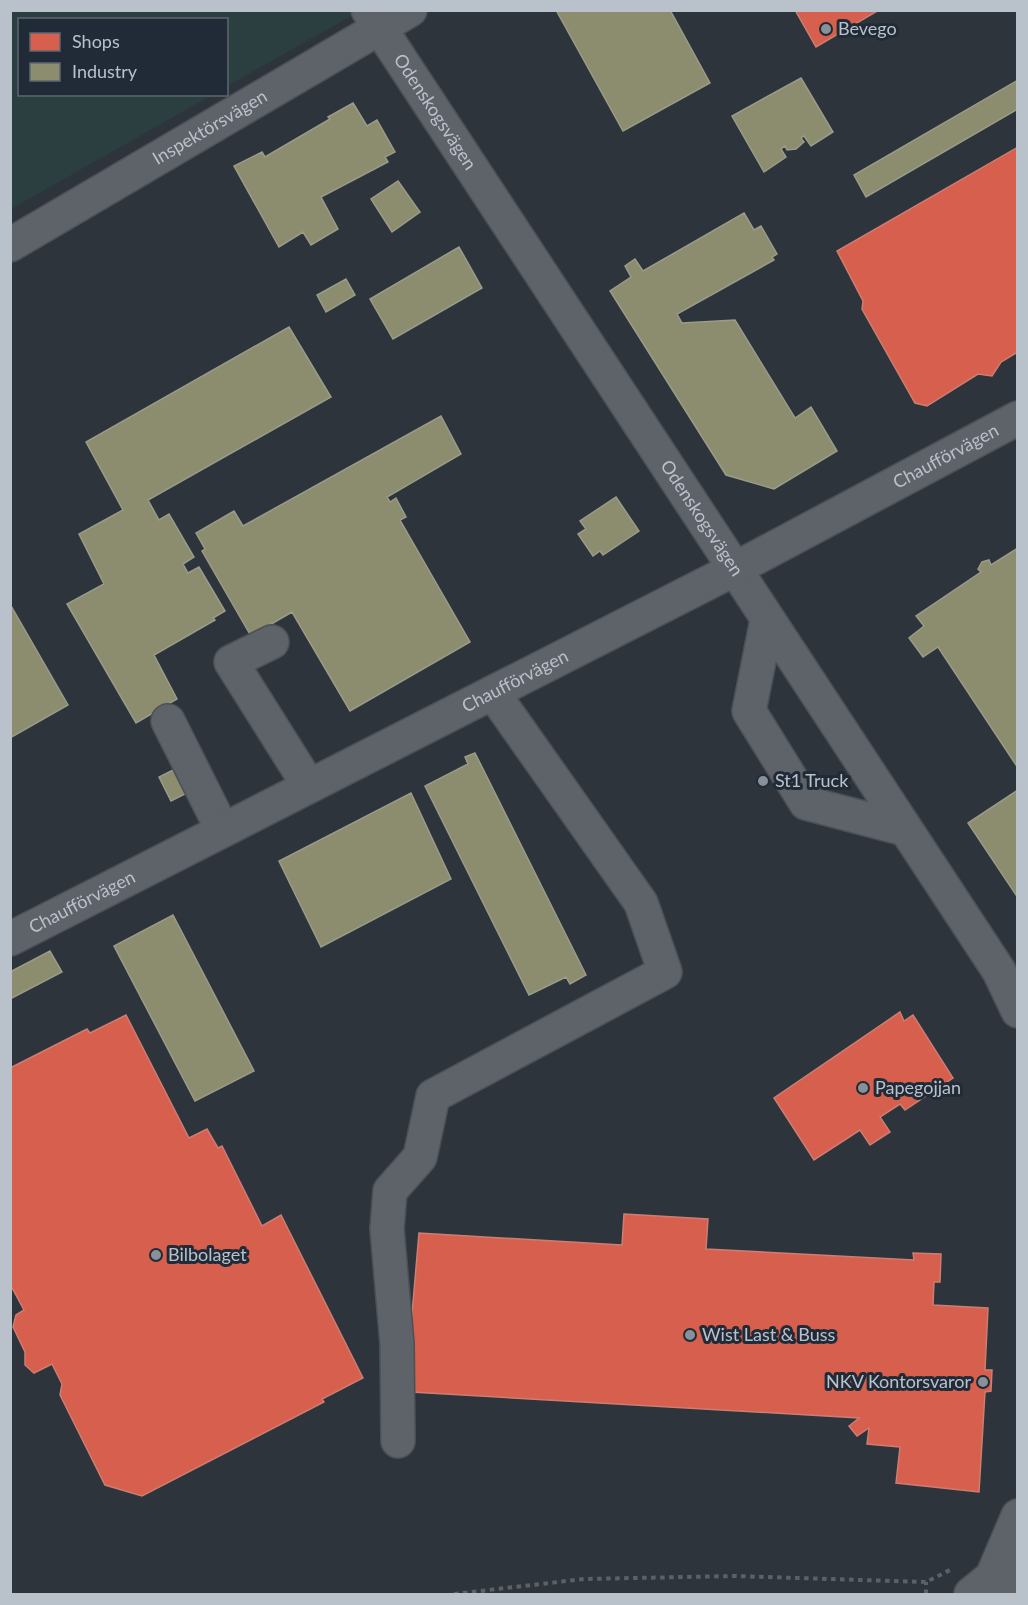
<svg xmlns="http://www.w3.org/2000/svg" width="1028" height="1605" viewBox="0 0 1028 1605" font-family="Lato,sans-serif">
  <rect width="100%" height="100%" fill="#2e343b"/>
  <path fill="#2b3f41" d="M11 11H360L227 86 226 20H20V94L212 95 11 209Z"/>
  <path fill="#d6604d" stroke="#cd7d73" stroke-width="1.5" d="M795 10H879L816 47Z
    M1018 147V352L1001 362 992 376 978 374 927 406 915 403 862 309 863 301 837 251Z
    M900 1012 904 1021 913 1015 953 1078 905 1110 900 1104 880 1117 890 1132 870 1145 860 1130 814 1160 774 1098Z
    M126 1015 189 1138 207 1129 218 1148 222 1146 262 1226 281 1215 363 1378 322 1399 324 1402 142 1496 105 1485 60 1395 62 1384 52 1364 34 1373 25 1365V1352L13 1327 16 1315 24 1310 10 1284V1068L87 1029 90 1033Z
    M624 1214 708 1219 706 1249 914 1260 913 1253 941 1254 940 1282H934L933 1305 988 1308 985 1370H992L991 1391 985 1392 979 1492 896 1483 900 1447 867 1444 869 1428 857 1436 849 1426 859 1418 411 1392 408 1360 419 1233 622 1245Z"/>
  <path fill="#8c8c6e" stroke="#9a9c8a" stroke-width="1.5" d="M556 10H670L710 83 623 131Z
    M801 78 833 132 811 146 804 136 801 138 804 142 796 149 787 150 785 146 781 149 786 157 764 172 732 116Z
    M1018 80V109L866 197 854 175Z
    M353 103 367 126 377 120 395 152 385 157 388 162 321 197 338 229 311 245 303 232 279 247 234 166 262 152 265 157 330 119 328 117Z
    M398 181 420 212 392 232 371 199Z
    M744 213 754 230 761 226 777 254 772 257 774 260 677 314 682 323 735 320 795 418 811 407 837 451 774 489 726 475 610 291 631 277 625 266 635 259 643 271Z
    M459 247 482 288 393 339 370 299Z
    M346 279 355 295 326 312 317 295Z
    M289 327 331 397 148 500 159 520 169 514 194 557 183 564 188 573 199 567 225 611 213 618 215 620 154 655 177 699 136 723 67 604 104 584 79 534 123 510 86 442Z
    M441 416 461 454 387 497 390 502 396 498 406 517 400 520 470 642 350 711 292 612 251 636 202 551 205 549 196 533 234 511 243 526Z
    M616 497 639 531 603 555 600 551 593 556 578 534 586 529 580 521Z
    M1018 548V768L938 647 923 657 909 638 924 626 916 616 981 572 978 569 982 562 989 560 991 565Z
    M10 604 68 705 10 738Z
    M475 753 586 975 570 984 566 977 529 995 425 786 468 764 465 757Z
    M183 765 195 789 171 801 159 777Z
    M1018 790V898L968 823Z
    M411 793 451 879 321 947 279 861Z
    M173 915 254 1071 195 1101 114 946Z
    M50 951 62 972 10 999V972Z"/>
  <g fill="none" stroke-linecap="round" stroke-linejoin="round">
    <defs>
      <g id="minor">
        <path id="s1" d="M368 10 999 971 1018 1011"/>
        <path id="s2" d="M10 245 410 10"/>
        <path d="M767 620 749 711 806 803 905 829"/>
        <path d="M272 642 231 662 309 786"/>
        <path d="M168 721 214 813"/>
        <path id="s3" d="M10 939 733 570 1018 418"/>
        <path d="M398 1441 397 1344 387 1229 390 1191 420 1157 433 1096 665 972 641 903 493 693"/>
        <path d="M992 1577 1018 1516"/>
        <path d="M971 1594 992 1577H1018"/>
      </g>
    </defs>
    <use href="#minor" stroke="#4c5056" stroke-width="36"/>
    <path stroke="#5b6166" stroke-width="4" stroke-dasharray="4.5 4.5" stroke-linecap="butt" d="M454 1594 584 1579 734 1576 926 1582 950 1570
      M926 1594V1582"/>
    <use href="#minor" stroke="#5e6269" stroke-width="33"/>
  </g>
  <g fill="#889099" stroke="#212b37" stroke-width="2">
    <circle cx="826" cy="29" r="6"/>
    <circle cx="763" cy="781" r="6"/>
    <circle cx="863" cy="1088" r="6"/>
    <circle cx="156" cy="1255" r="6"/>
    <circle cx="690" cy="1335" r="6"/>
    <circle cx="983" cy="1382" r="6"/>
  </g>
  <g text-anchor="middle" stroke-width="6" stroke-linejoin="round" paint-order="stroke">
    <g font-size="18" fill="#b9c1cb" stroke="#212b37" text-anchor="start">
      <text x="838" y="35">Bevego</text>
      <text x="775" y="787">St1 Truck</text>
      <text x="875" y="1094">Papegojjan</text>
      <text x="168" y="1261">Bilbolaget</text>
      <text x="702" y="1341">Wist Last &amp; Buss</text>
      <text x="971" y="1388" text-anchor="end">NKV Kontorsvaror</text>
    </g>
    <g font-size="18" fill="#b9c1cb" stroke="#212b37">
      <text dy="6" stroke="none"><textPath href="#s1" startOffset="122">Odenskogsvägen</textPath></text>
      <text dy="6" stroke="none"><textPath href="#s2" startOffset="232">Inspektörsvägen</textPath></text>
      <text dy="6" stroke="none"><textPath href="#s3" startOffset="1053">Chaufförvägen</textPath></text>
      <text dy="6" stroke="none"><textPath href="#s1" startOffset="608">Odenskogsvägen</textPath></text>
      <text dy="6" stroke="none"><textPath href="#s3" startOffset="567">Chaufförvägen</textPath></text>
      <text dy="6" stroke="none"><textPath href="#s3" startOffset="81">Chaufförvägen</textPath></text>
    </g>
  </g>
  <rect width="1028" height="1605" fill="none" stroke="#b9c1cb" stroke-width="24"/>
  <rect x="18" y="18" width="210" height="78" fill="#212b37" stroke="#5e6772" stroke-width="1.5"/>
  <rect x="30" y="33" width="30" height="18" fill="#d6604d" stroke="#5e6772" stroke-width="1.5"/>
  <text x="72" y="48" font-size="18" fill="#b9c1cb">Shops</text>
  <rect x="30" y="63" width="30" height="18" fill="#8c8c6e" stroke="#5e6772" stroke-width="1.5"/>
  <text x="72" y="78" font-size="18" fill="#b9c1cb">Industry</text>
</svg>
